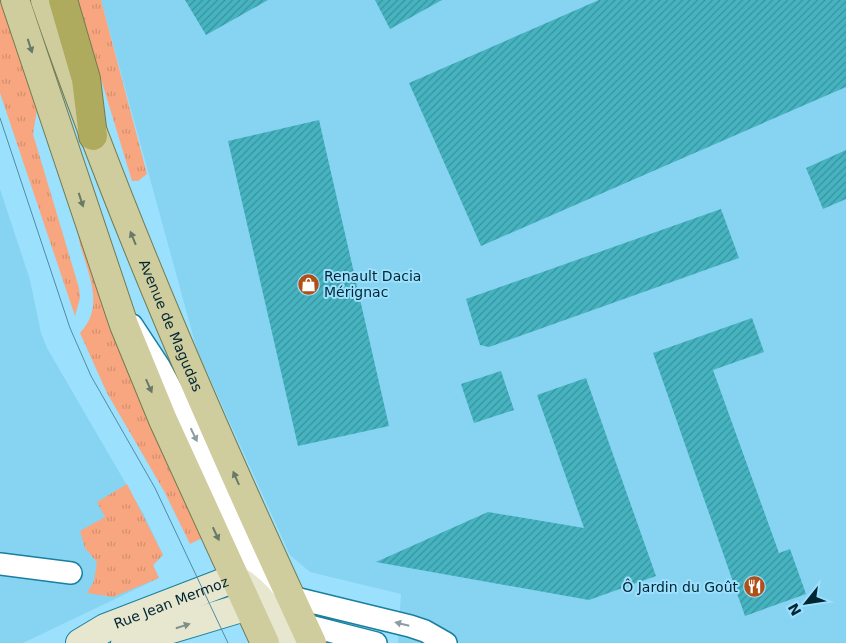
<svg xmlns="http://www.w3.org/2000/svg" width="846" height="643" viewBox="0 0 846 643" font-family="'DejaVu Sans',sans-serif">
  <defs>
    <pattern id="grass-tufts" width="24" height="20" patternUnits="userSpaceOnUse" patternTransform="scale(1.25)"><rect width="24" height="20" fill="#f8a67f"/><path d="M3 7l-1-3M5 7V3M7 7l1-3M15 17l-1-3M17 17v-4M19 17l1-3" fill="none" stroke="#d38f6e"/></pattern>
    <pattern id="building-hatch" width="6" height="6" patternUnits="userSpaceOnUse" patternTransform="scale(1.25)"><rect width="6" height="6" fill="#46b4c0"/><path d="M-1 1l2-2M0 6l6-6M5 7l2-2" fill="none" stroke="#38929d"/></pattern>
  </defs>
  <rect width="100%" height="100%" fill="#9be0fd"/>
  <path fill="#87d3f2" d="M101 0H846V643H398L401 594 310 572 290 555 197 350Z
    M0 189 30 280 41 333 47 348 144 515 163 555 153 565 159 578 23 643H0Z"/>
  <path fill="url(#grass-tufts)" d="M0 0H2L38 104 33 134 79 288 80 298 75 316 0 93Z
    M77 0H101L147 174 138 181H132Z
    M78 235 82 239 204 537 190 544 164 491 107 393 80 333C108 304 84 268 78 235Z
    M127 484 163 555 153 565 159 578 113 597 87 593 94 581 97 562 85 548 80 531 105 517 97 502Z"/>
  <path fill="url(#building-hatch)" d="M185 0H268L206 35Z
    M375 0H442L390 29Z
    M599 0H846V87L481 246 409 83Z
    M319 120 389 426 298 446 228 141Z
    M846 150V199L823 209 806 168Z
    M721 209 739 258 489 347 480 345 466 299Z
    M752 318 764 352 713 370 779 553 790 549 806 594 745 616 653 353Z
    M501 371 514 410 474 423 461 384Z
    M586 378 656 576 589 600 376 562 488 512 584 528 537 395Z"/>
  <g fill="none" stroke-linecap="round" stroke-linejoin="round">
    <defs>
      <path id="street" d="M132 325 159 366 184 413 264 588 279 602
        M0 564 71 573
        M291 597 410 626 425 631 446 643
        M294 622 376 643"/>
      <g id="secondary">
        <path d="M242 583C266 601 272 616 285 643"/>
        <path id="s1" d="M80 643 105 628 235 578"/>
        <path d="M125 643 248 606"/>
      </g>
      <g id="primary">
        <path d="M15 0 124 325 163 420 265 643"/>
        <path id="s2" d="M45 0C121 220 214 432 312 643"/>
      </g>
      <path id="highway" d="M63 0 86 79 93 136"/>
    </defs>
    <use href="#street" stroke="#187fa0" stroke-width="24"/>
    <use href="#secondary" stroke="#187fa0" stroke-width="30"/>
    <use href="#primary" stroke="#727c4f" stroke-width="30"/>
    <use href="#highway" stroke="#727c4f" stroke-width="30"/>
    <use href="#street" stroke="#fff" stroke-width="21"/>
    <use href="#secondary" stroke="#e7e6cf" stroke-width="28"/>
    <use href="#primary" stroke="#cfcd9e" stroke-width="28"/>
    <use href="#highway" stroke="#afab5e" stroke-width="28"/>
    <path stroke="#558ba1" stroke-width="1" d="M0 118 70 328 91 376 155 488 228 643"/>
  </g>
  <defs><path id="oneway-solid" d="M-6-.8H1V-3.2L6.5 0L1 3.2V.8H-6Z" transform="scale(1.25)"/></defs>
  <g fill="#687968">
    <use href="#oneway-solid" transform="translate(30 46) rotate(72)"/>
    <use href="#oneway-solid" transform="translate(81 200) rotate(72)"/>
    <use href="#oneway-solid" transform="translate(133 238) rotate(-112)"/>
    <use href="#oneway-solid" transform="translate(149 386) rotate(66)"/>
    <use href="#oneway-solid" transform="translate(236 478) rotate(-114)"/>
    <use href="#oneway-solid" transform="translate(216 534) rotate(65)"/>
  </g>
  <g fill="#8c9da3">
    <use href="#oneway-solid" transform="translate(194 435) rotate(64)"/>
    <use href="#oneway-solid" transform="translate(402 624) rotate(-166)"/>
  </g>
  <use fill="#7f8f89" href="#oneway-solid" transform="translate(183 626) rotate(-17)"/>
  <defs>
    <symbol id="shop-disc" viewBox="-11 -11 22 22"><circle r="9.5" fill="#b24f16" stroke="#9be0fd"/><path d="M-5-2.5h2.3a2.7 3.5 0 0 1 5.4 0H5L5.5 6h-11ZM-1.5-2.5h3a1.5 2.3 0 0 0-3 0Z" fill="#fff"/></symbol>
    <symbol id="restaurant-disc" viewBox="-11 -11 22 22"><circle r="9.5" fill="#b24f16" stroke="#9be0fd"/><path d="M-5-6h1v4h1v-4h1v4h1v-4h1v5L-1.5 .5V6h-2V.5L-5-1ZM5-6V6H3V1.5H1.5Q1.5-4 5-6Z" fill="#fff"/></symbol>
  </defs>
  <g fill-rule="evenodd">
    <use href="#shop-disc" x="296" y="272" width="25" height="25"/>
    <use href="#restaurant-disc" x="742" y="574" width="25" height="25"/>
  </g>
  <g text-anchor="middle" stroke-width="4" stroke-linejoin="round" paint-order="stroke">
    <g font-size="14" fill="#002533" stroke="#9be0fd" text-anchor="start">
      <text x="324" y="281">Renault Dacia<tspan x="324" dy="16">Mérignac</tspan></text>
      <text x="738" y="592" text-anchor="end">Ô Jardin du Goût</text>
    </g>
    <g font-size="14" fill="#002533" stroke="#9be0fd">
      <text dy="5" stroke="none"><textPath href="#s2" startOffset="349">Avenue de Magudas</textPath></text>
      <text dy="5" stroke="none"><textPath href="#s1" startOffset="100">Rue Jean Mermoz</textPath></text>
    </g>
  </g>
  <g transform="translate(806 603) rotate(240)" stroke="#9be0fd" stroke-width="4" paint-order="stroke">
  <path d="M0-4L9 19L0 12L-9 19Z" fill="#002533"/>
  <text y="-8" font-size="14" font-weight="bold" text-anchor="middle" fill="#002533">N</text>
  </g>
</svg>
